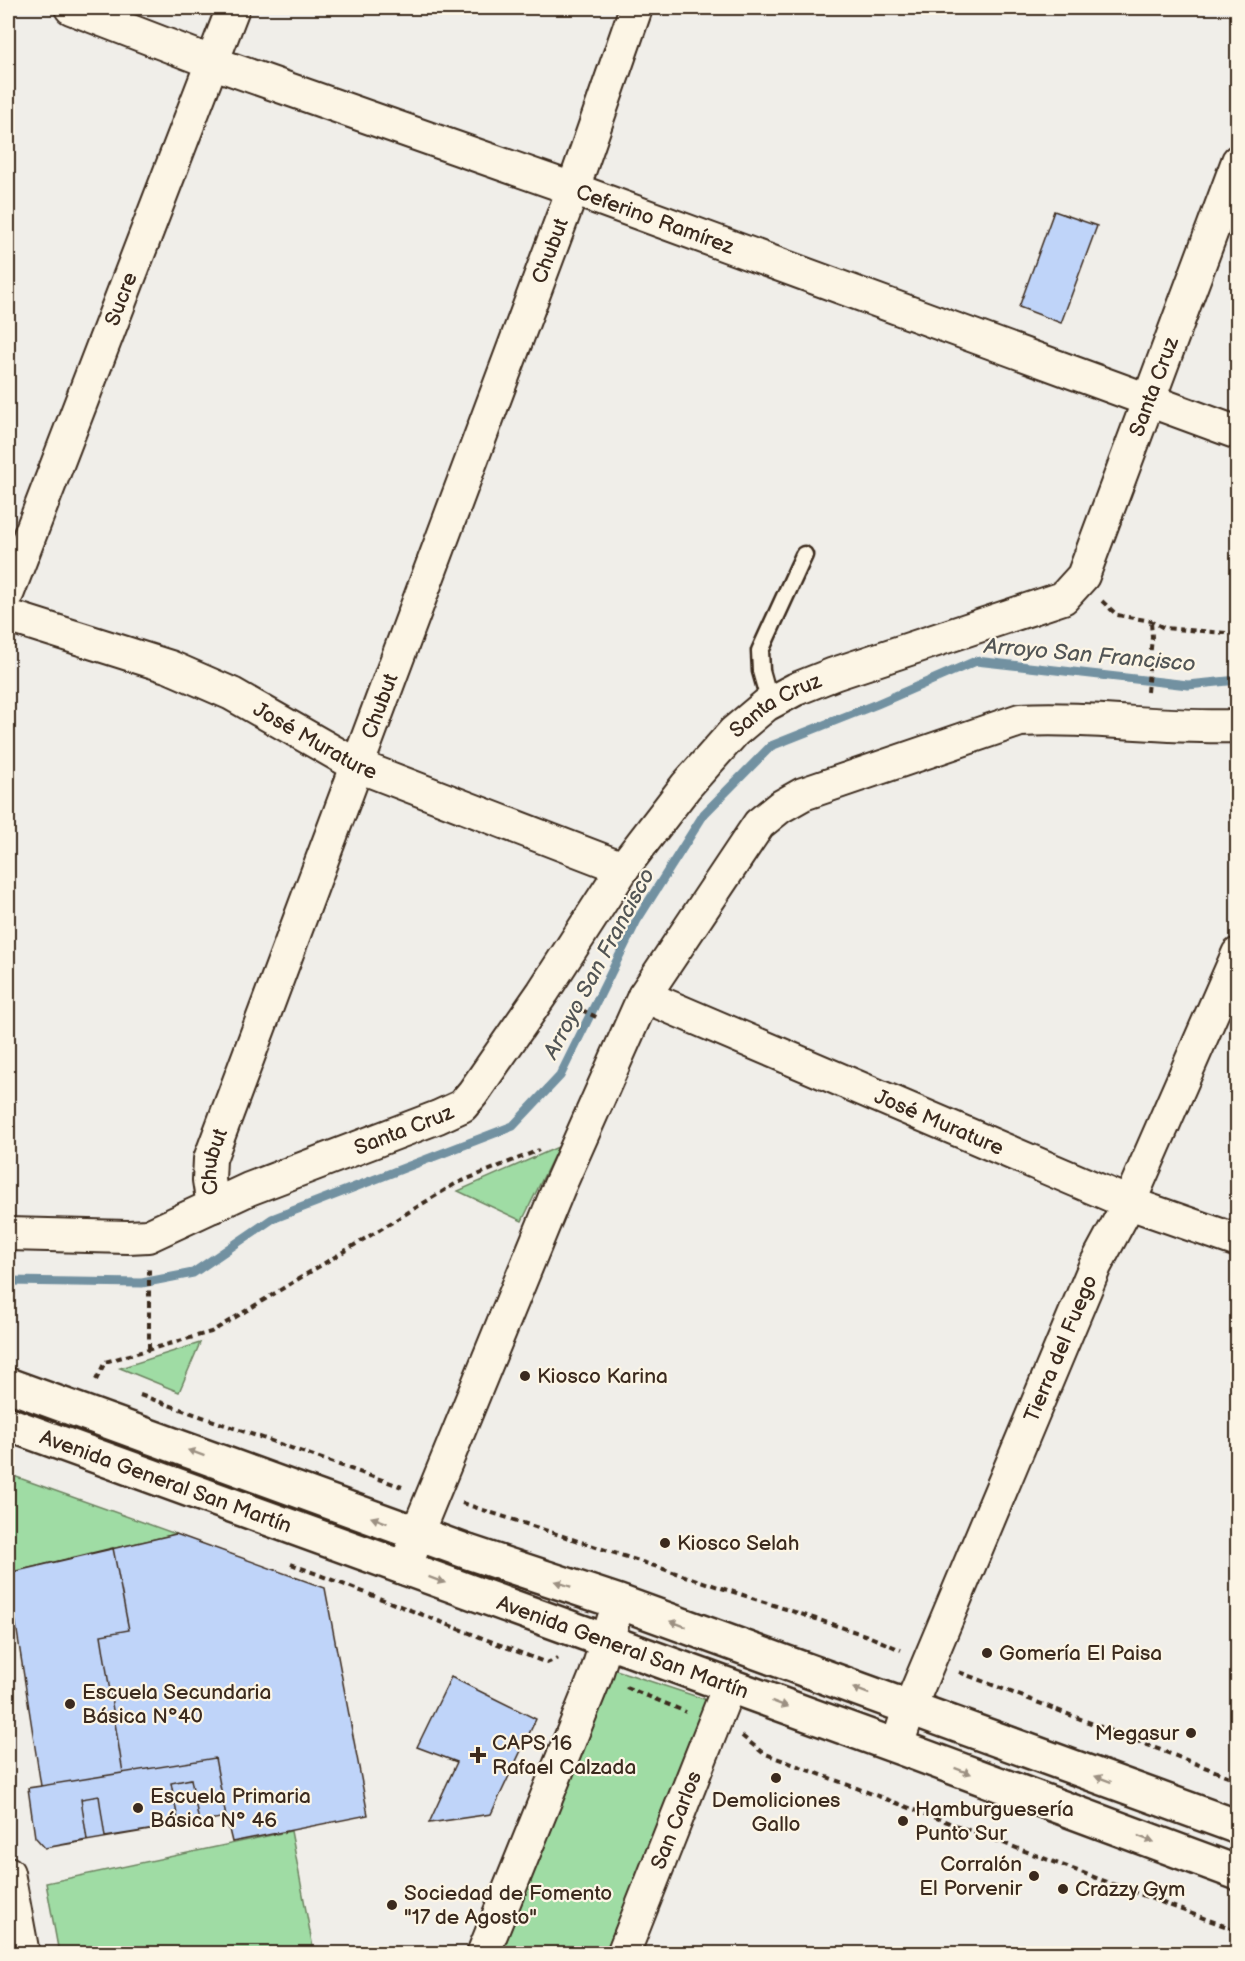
<svg xmlns="http://www.w3.org/2000/svg" width="1245" height="1961" viewBox="0 0 1245 1961" font-family="'Balsamiq Sans',sans-serif">
  <rect width="100%" height="100%" fill="#f0eee9"/>
  <filter id="ink" filterUnits="userSpaceOnUse"><feTurbulence type="fractalNoise" baseFrequency=".0167" numOctaves="2"/><feDisplacementMap in="SourceGraphic" scale="12" xChannelSelector="R" yChannelSelector="G"/><feConvolveMatrix kernelMatrix="1 2 1 2 8 2 1 2 1" color-interpolation-filters="sRGB"/></filter>
  <g filter="url(#ink)">
    <path fill="#9fdca4" stroke="#6d8361" stroke-width="1.5" d="M558 1147 522 1221 458 1191Z
      M200 1343 179 1392 120 1368Z
      M8 1474 176 1534 8 1573Z
      M610 1668 710 1701 605 1953 491 1954Z
      M291 1831 314 1953H59L46 1883Z"/>
    <g fill="none" stroke-linecap="round" stroke-linejoin="round">
      <path stroke="#7291a1" stroke-width="9" d="M8 1281 142 1283 193 1273 272 1219 513 1126 560 1076 637 920 704 814 771 746 877 704 976 661 1188 685 1238 680"/>
    </g>
    <path fill="#bfd4f9" stroke="#3b2a1e" stroke-width="1.5" d="M1054 211 1097 226 1061 323 1019 307Z
      M176 1534 325 1588 368 1815 232 1842 226 1817 45 1848 35 1837 28 1788 41 1786 8 1573Z
      M113 1548 129 1630 101 1635 123 1773 41 1786 8 1573Z
      M451 1677 536 1719 491 1814 429 1823 457 1762 417 1747Z
      M215 1758 226 1817 199 1822 191 1779 171 1783 179 1825 105 1837 99 1796 81 1799 87 1840 45 1848 35 1837 28 1788Z"/>
    <g fill="none" stroke-linecap="round" stroke-linejoin="round">
      <defs>
        <path id="lane" d="M770 703 761 671 760 651 804 555"/>
        <g id="street">
          <path id="s1" d="M71 8 211 62 573 189 1238 433"/>
          <path id="s2" d="M8 592 233 8"/>
          <path id="s3" d="M8 616 170 667 232 694 358 766 623 868"/>
          <path id="s4" d="M644 996 1129 1203 1238 1241"/>
          <path id="s5" d="M213 1206 209 1180 210 1159 573 189 636 8"/>
          <path id="s6" d="M8 1234 128 1237 148 1236 249 1189 438 1117 462 1106 473 1093 543 992 623 868 686 786 734 732 766 705 796 689 834 674 1063 598 1083 576 1238 161"/>
          <path d="M406 1569 417 1533 559 1187 644 996 759 824 780 807 803 794 1020 720C1093 716 1165 729 1238 726"/>
          <path id="s7" d="M897 1746 909 1709 1095 1266 1129 1203 1238 954"/>
          <path d="M8 1873 23 1954"/>
          <path d="M483 1954 596 1675 619 1602"/>
          <path id="s8" d="M623 1954 729 1686"/>
        </g>
        <g id="secondary">
          <path d="M8 1385 468 1552 619 1602 1238 1827"/>
          <path id="s9" d="M8 1424 904 1749 1238 1873"/>
        </g>
      </defs>
      <use href="#lane" stroke="#3b2a1e" stroke-width="21"/>
      <use href="#street" stroke="#3b2a1e" stroke-width="36"/>
      <use href="#secondary" stroke="#3b2a1e" stroke-width="38"/>
      <path stroke="#3b2a1e" stroke-width="4" stroke-dasharray="6 4.5" stroke-linecap="butt" d="M1102 601 1117 615 1151 621 1164 628 1238 634
        M1147 692 1152 637 1151 622
        M572 1005 600 1019
        M149 1349V1265
        M96 1380 105 1362 211 1332 455 1184 539 1150
        M140 1395 402 1487
        M462 1503 868 1636 901 1650
        M291 1564 547 1663 558 1658
        M959 1672 1238 1780
        M626 1687 686 1712
        M742 1736 763 1753 1238 1931"/>
      <use href="#lane" stroke="#fcf5e5" stroke-width="16"/>
      <use href="#street" stroke="#fcf5e5" stroke-width="32"/>
      <use href="#secondary" stroke="#fcf5e5" stroke-width="33"/>
    </g>
    <defs><path id="oneway-solid" d="M-6-.8H1V-3.2L6.5 0L1 3.2V.8H-6Z" transform="scale(1.5)"/></defs>
    <g fill="#9c9082">
      <use href="#oneway-solid" transform="translate(196 1453) rotate(-160)"/>
      <use href="#oneway-solid" transform="translate(379 1520) rotate(-160)"/>
      <use href="#oneway-solid" transform="translate(437 1580) rotate(20)"/>
      <use href="#oneway-solid" transform="translate(563 1584) rotate(-162)"/>
      <use href="#oneway-solid" transform="translate(678 1624) rotate(-160)"/>
      <use href="#oneway-solid" transform="translate(861 1691) rotate(-160)"/>
      <use href="#oneway-solid" transform="translate(780 1704) rotate(20)"/>
      <use href="#oneway-solid" transform="translate(963 1771) rotate(20)"/>
      <use href="#oneway-solid" transform="translate(1103 1779) rotate(-160)"/>
      <use href="#oneway-solid" transform="translate(1146 1839) rotate(20)"/>
    </g>
  </g>
  <g fill="#3b2a1e" stroke="#fcf5e5" stroke-width="2">
    <circle cx="525" cy="1376" r="6"/>
    <circle cx="665" cy="1543" r="6"/>
    <circle cx="987" cy="1653" r="6"/>
    <circle cx="70" cy="1704" r="6"/>
    <circle cx="1191" cy="1733" r="6"/>
    <path d="M475 1746h6v6h6v6h-6v6h-6v-6h-6v-6h6z"/>
    <circle cx="776" cy="1778" r="6"/>
    <circle cx="138" cy="1808" r="6"/>
    <circle cx="903" cy="1821" r="6"/>
    <circle cx="1034" cy="1876" r="6"/>
    <circle cx="1063" cy="1889" r="6"/>
    <circle cx="392" cy="1905" r="6"/>
  </g>
  <g text-anchor="middle" stroke-width="4.5" stroke-linejoin="round" paint-order="stroke">
    <g font-size="21" fill="#3b2a1e" stroke="#fcf5e5">
      <text dy="7" stroke="none"><textPath href="#s1" startOffset="621">Ceferino Ramírez</textPath></text>
      <text dy="7" stroke="none"><textPath href="#s5" startOffset="1017">Chubut</textPath></text>
      <text dy="7" stroke="none"><textPath href="#s2" startOffset="314">Sucre</textPath></text>
      <text dy="7" stroke="none"><textPath href="#s6" startOffset="1533">Santa Cruz</textPath></text>
      <text dy="7" stroke="none"><textPath href="#s5" startOffset="531">Chubut</textPath></text>
      <text dy="7" stroke="none"><textPath href="#s6" startOffset="993">Santa Cruz</textPath></text>
      <text dy="7" stroke="none"><textPath href="#s3" startOffset="333">José Murature</textPath></text>
      <text dy="7" stroke="none"><textPath href="#s4" startOffset="321">José Murature</textPath></text>
      <text dy="7" stroke="none"><textPath href="#s6" startOffset="417">Santa Cruz</textPath></text>
      <text dy="7" stroke="none"><textPath href="#s5" startOffset="45">Chubut</textPath></text>
      <text dy="7" stroke="none"><textPath href="#s7" startOffset="430">Tierra del Fuego</textPath></text>
      <text dy="7" stroke="none"><textPath href="#s9" startOffset="168">Avenida General San Martín</textPath></text>
      <text dy="7" stroke="none"><textPath href="#s9" startOffset="654">Avenida General San Martín</textPath></text>
      <text dy="7" stroke="none"><textPath href="#s8" startOffset="144">San Carlos</textPath></text>
    </g>
    <g font-size="21" fill="#3b2a1e" stroke="#fcf5e5" text-anchor="start">
      <text x="537" y="1383">Kiosco Karina</text>
      <text x="677" y="1550">Kiosco Selah</text>
      <text x="999" y="1660">Gomería El Paisa</text>
      <text x="82" y="1699">Escuela Secundaria<tspan x="82" dy="24">Básica N°40</tspan></text>
      <text x="1179" y="1740" text-anchor="end">Megasur</text>
      <text x="492" y="1750">CAPS 16<tspan x="492" dy="24">Rafael Calzada</tspan></text>
      <text x="150" y="1803">Escuela Primaria<tspan x="150" dy="24">Básica N° 46</tspan></text>
      <text x="776" y="1807" text-anchor="middle">Demoliciones<tspan x="776" dy="24">Gallo</tspan></text>
      <text x="915" y="1816">Hamburguesería<tspan x="915" dy="24">Punto Sur</tspan></text>
      <text x="1022" y="1871" text-anchor="end">Corralón<tspan x="1022" dy="24">El Porvenir</tspan></text>
      <text x="1075" y="1896">Crazzy Gym</text>
      <text x="404" y="1900">Sociedad de Fomento<tspan x="404" dy="24">"17 de Agosto"</tspan></text>
    </g>
    <g font-size="22" font-style="italic" fill="#525555" stroke="#fcf5e5">
      <text transform="translate(1090 654) rotate(5)" y="8">Arroyo San Francisco</text>
      <text transform="translate(598 963) rotate(-62)" y="8">Arroyo San Francisco</text>
    </g>
  </g>
  <rect width="1245" height="1961" fill="none" stroke="#fcf5e5" stroke-width="30"/>
  <rect x="15" y="15" width="1215" height="1931" fill="none" stroke="#3b2a1e" stroke-width="2" filter="url(#ink)"/>
</svg>
